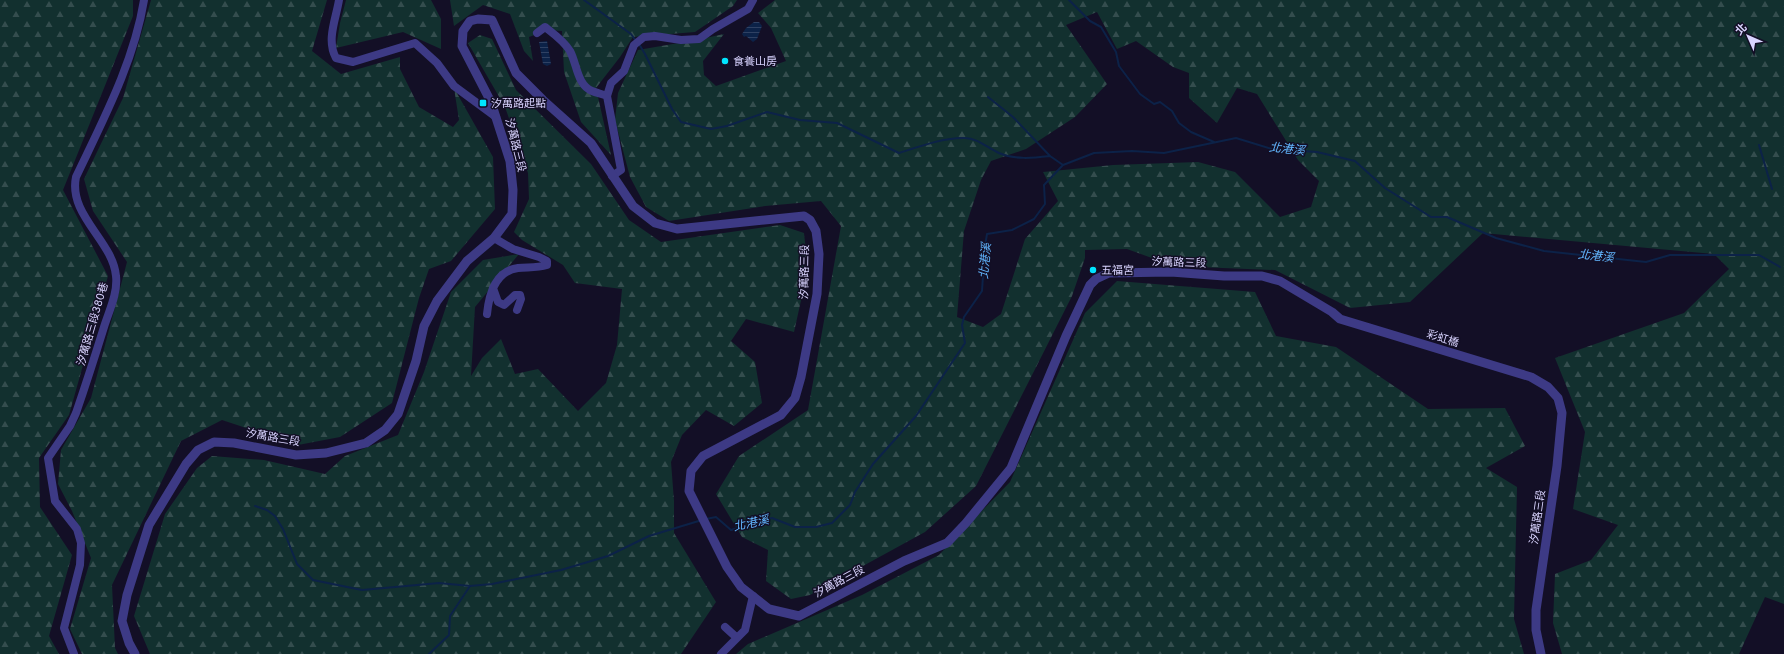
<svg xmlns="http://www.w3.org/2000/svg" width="1784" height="654" viewBox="0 0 1784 654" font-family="Overpass,'Noto Sans TC',sans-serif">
  <defs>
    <pattern id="forest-firs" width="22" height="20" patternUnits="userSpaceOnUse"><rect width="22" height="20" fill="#12302f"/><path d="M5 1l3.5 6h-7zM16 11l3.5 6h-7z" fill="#344d4e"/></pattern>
    <pattern id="water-rules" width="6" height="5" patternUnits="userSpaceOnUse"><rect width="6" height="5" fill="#0c2248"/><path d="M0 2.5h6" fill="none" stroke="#2f4163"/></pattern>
  </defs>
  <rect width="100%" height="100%" fill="#130f26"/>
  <path fill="url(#forest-firs)" fill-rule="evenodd" d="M0 0H133V16L63 190 108 276 69 415 39 458 40 507 72 555 49 636 59 654H0Z
    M151 0H327L312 51 341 74 400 57V69L419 107 453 127 459 120 454 88 493 157 495 209 451 261 429 269 419 298 392 403 340 437 298 445 222 420 181 441 112 585 115 648 118 654H82L70 629 91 558 72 511 58 484 61 450 91 398 127 262 93 211 84 179 123 98Z
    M346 0H431L441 19V49L403 32 336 48 340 23Z
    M450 0H737L733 6 695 32 633 37 620 57 596 88 611 155 581 122 564 72 562 31 548 30 529 37 533 61 524 51 510 14 483 5 454 26Z
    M775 0H1784V604L1765 597 1739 654H1562L1553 623 1555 574 1591 560 1618 525 1573 509 1585 432 1555 358 1684 313 1729 269 1714 254 1483 233 1410 302 1350 308 1275 270 1174 266 1127 249 1085 250V258L1072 296 976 486 925 532 810 595 791 599 766 581 768 550 742 537 716 494 739 456 808 410 841 226 821 201 765 206 669 221 646 207 630 177 615 120 618 93 638 50 696 40 724 34 703 61 704 75 716 86 786 61 771 28 758 13ZM1097 12 1117 49 1136 41 1173 67 1189 73V98L1217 123 1237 88 1257 94 1298 160 1319 181 1311 207 1280 217 1235 172 1198 162 1113 165 1043 172 1058 201 1025 239 1001 314 983 327 957 317 964 231 981 180 991 161 1026 149 1075 117 1107 84 1066 25Z
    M480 35 492 39 516 90 591 164 629 220 661 242 780 225 804 233 808 269 794 332 746 319 731 341 755 362 762 403 734 426 706 410 682 435 671 462 674 501V533L716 602 681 654H150L134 616 165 514 197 468 212 456 264 460 325 474 345 456 398 435 424 372 451 292 483 260 519 254 475 307 471 376 482 358 501 339 515 374 538 369 578 411 606 383 617 345 622 289 575 283 563 265 522 240 514 232 529 199 528 173 505 107 468 43Z
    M1117 281 1255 292 1276 336 1336 347 1428 409 1505 408 1525 446 1486 468 1517 487 1514 619 1524 654H736L748 644 862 595 939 555 1010 482 1085 313Z"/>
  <path fill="url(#water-rules)" d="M754 22H759L762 26 757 39 753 42 746 36 744 37 742 34 746 28Z
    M547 41 551 64 547 66 543 64 539 42Z"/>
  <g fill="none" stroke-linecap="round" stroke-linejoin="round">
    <path stroke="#0c2248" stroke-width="2" d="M584 0 631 34 636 41
      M1069 0 1090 21 1101 27 1116 52 1119 66 1140 94 1154 104 1160 102 1172 111 1179 123 1191 132 1214 142
      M639 44 645 54 672 109 681 122 711 129 727 126 767 112 800 120 837 123 899 153C918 147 945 137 965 138 977 138 988 148 999 153 1015 160 1033 158 1050 156L1063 165
      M988 97 1013 117 1050 156
      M1759 145 1772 189
      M255 506 267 510 275 516 283 529 297 564 313 580 362 590 439 583 470 586
      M706 519 716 517 731 530 772 518 795 527H816L832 523 850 505 855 492 873 464 916 416 965 343 962 325 964 317 982 291 985 246 987 234 1012 230 1034 219 1045 204 1044 185 1063 165 1094 153 1132 151 1164 153 1236 138 1272 149 1317 152 1355 161 1385 188 1431 217H1447L1496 238 1544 251 1646 262 1670 255H1759L1780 267
      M429 654 449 635 450 616 470 586 492 584 561 570 608 556 649 536 702 520"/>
    <path stroke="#3d3a85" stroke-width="8" d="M339 0C336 19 326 40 336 58L353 62 415 43 437 63 454 86 496 117
      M537 33 545 27C554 34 564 41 570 51 577 64 577 85 592 91 597 93 602 94 607 96
      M612 176 621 170 607 96 611 83 624 71 634 45 644 37 655 36 681 40 699 39 713 29 748 9 753 0
      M493 288 498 302 504 305 515 295H520L521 299 517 310
      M487 314C489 294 495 271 518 268 528 267 537 268 547 265V261L539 257 513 249 494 238
      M725 627 736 637
      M74 654 64 628 80 565 81 543 77 529 55 501 48 458 70 426 76 413C86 384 95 356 104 327 109 311 118 293 116 276 113 241 68 215 76 177 103 120 134 62 144 0
      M721 654 745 630 753 596"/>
    <path stroke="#3d3a85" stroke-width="9" d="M135 654 129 643 122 621 127 595 149 525 186 464 198 450 214 442 234 443 296 455 326 453 366 443 385 430 398 414 416 361 424 326 437 301 467 261 494 238 512 214 513 190 510 161 491 102 462 46 463 31 470 21 478 19 492 20 516 73 543 100 591 143 633 206 655 223 677 229 804 216 810 220 816 231 819 254 817 294 801 377 795 398 781 415 703 456 691 471 689 491 727 567 741 587 769 609 799 616 904 561 947 543 966 523 1011 468 1066 336 1090 285 1096 279 1109 273 1171 272 1224 276H1262L1280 281 1332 312 1340 319 1531 377 1548 387 1558 398 1562 413 1557 466 1536 610V630L1541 654"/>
  </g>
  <g fill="#00e5ff" stroke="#130f26" stroke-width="1.5">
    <circle cx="725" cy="61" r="4"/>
    <rect x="479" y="99" width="8" height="8" rx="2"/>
    <circle cx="1093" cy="270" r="4"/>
  </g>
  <g text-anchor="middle" stroke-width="3" stroke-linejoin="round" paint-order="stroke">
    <g font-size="11" fill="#d9d4ff" stroke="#130f26" text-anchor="start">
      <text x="733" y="65">食養山房</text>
      <text x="491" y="107">汐萬路起點</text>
      <text x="1101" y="274">五福宮</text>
    </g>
    <g font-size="11" fill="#d9d4ff" stroke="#130f26">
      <text transform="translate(516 145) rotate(76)" y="4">汐萬路三段</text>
      <text transform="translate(1179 262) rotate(2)" y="4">汐萬路三段</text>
      <text transform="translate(804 272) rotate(-89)" y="4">汐萬路三段</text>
      <text transform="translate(92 324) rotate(-74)" y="4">汐萬路三段380巷</text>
      <text transform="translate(1443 338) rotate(17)" y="4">彩虹橋</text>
      <text transform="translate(273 437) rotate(10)" y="4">汐萬路三段</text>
      <text transform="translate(1537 517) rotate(-82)" y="4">汐萬路三段</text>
      <text transform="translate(839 581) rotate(-28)" y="4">汐萬路三段</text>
    </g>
    <g font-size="12" font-style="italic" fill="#62b6ff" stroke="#130f26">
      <text transform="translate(1287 149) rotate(6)" y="4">北港溪</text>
      <text transform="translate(1596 256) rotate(6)" y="4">北港溪</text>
      <text transform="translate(985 261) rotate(-85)" y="4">北港溪</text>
      <text transform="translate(751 523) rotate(-12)" y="4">北港溪</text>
    </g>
  </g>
  <g transform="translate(1748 36) rotate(315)" stroke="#130f26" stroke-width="3" paint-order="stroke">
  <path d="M0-3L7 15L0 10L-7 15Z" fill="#d9d4ff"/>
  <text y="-6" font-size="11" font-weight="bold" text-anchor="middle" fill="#d9d4ff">北</text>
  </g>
</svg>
